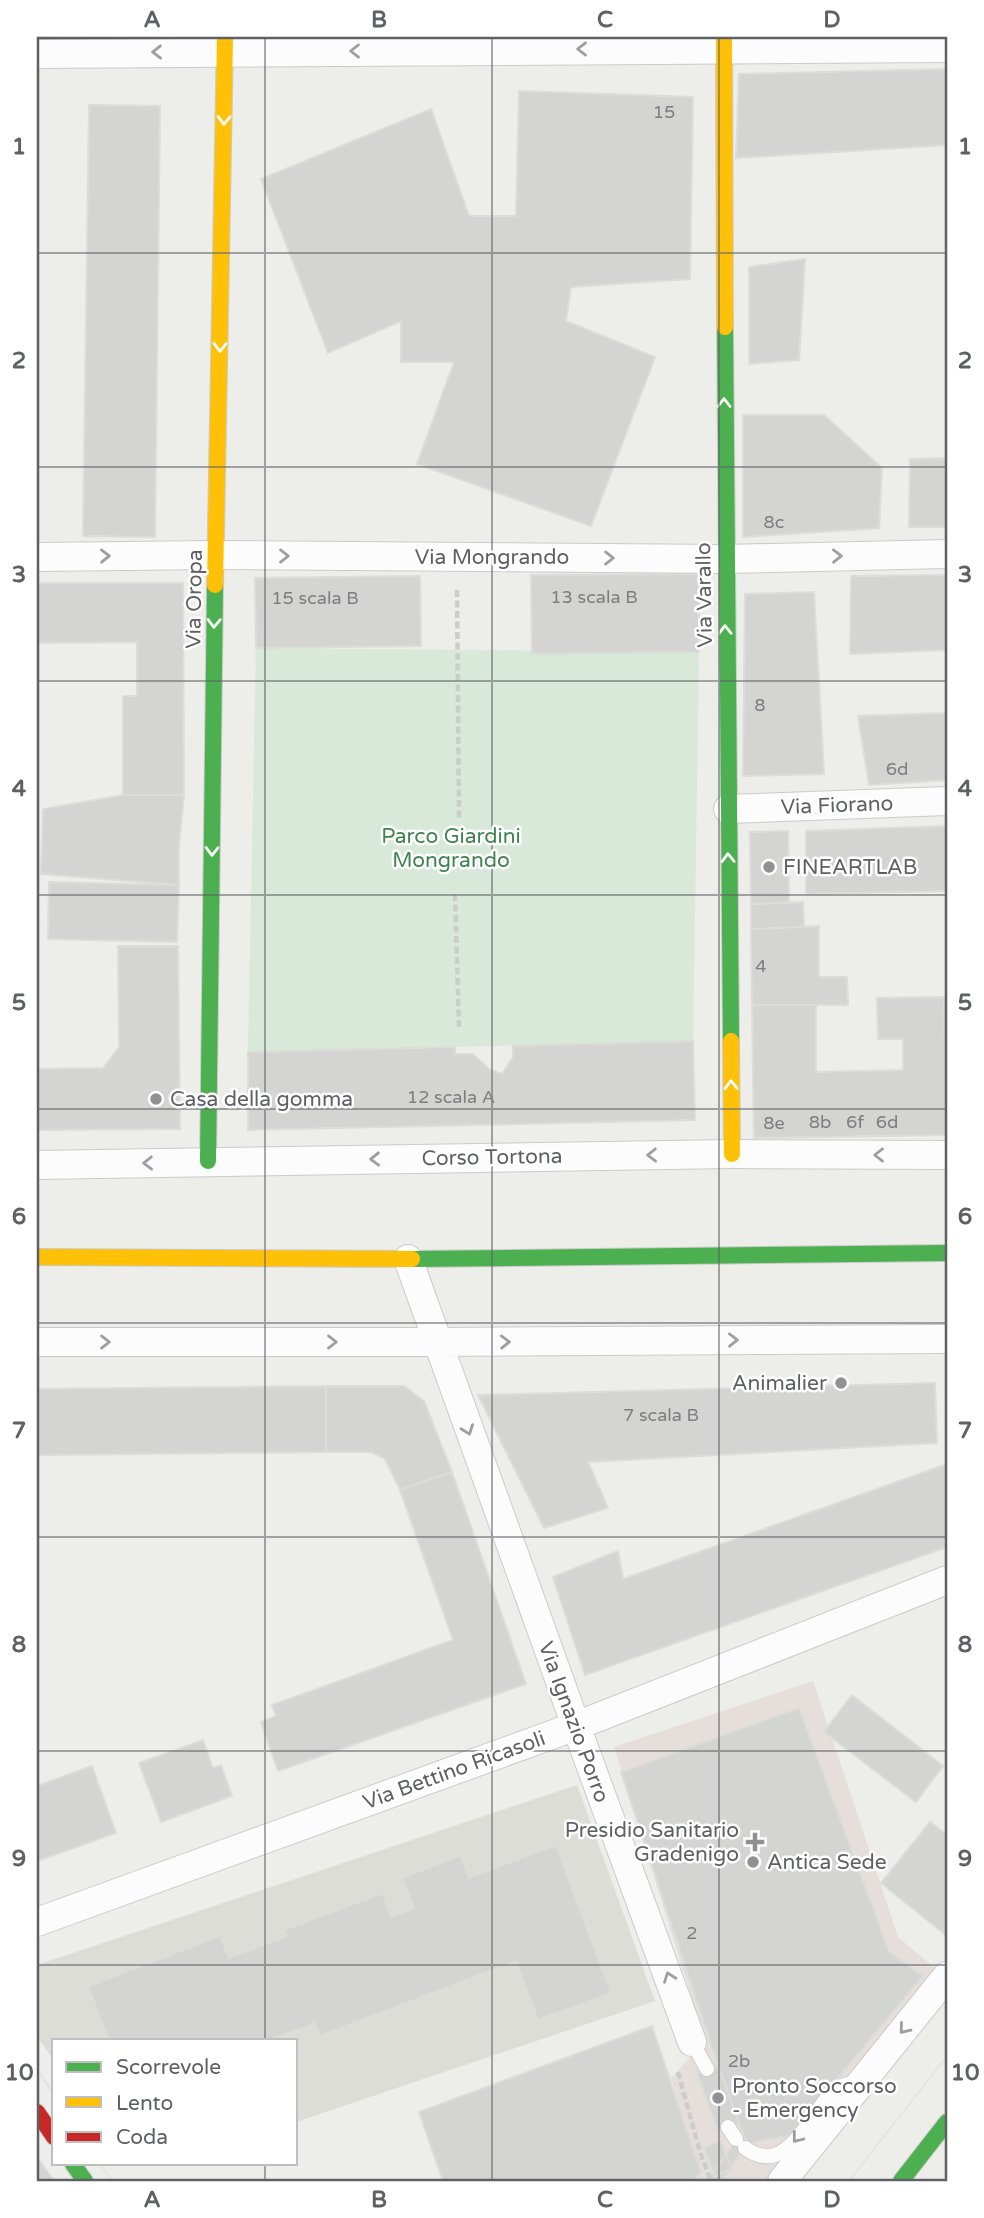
<svg xmlns="http://www.w3.org/2000/svg" width="984" height="2218" viewBox="0 0 984 2218" font-family="'Varela Round',sans-serif">
  <rect width="100%" height="100%" fill="#edede9"/>
  <path fill="#ddddd8" d="M577 1785 655 2001 296 2122V2041H54V2061L37 2036V1965Z"/>
  <path fill="#e5deda" d="M813 1681 898 1937 938 1971 772 2181H694L701 2171 671 2078 705 2041 614 1747Z"/>
  <path fill="#d8e8d9" d="M256 648 699 652 693 1041 248 1052Z"/>
  <path fill="#d4d4d2" stroke="#dcdcd8" stroke-width="2" d="M947 69V145L736 158 739 74Z
    M519 91 693 97 690 279 571 287 566 321 655 357 591 526 417 464 454 362H401V321L328 353 261 179 431 109 469 216H516Z
    M89 105 160 106 155 537 83 536Z
    M805 259 799 360 749 364V267Z
    M743 415H824L882 468 879 528 743 537Z
    M947 458V527H909L910 459Z
    M699 574V652L532 654 531 575Z
    M947 575V650L850 654 851 576Z
    M420 576 421 646 256 648 255 578Z
    M37 583H183L184 795H123V696H137V642L37 643Z
    M814 592 824 774 743 776 745 594Z
    M947 713V780L869 785 858 716Z
    M123 795H184L179 845V885L41 874 43 809Z
    M947 826V891L806 894V831Z
    M788 831 789 903 751 904 750 832Z
    M49 882 179 885 177 942 48 939Z
    M803 902 804 927 751 929V904Z
    M819 926V977H847L848 1005H752L751 929Z
    M118 946H178L180 1129 37 1130V1069L103 1068 119 1047Z
    M944 997 946 1135 754 1138 752 1005H816V1072L903 1070V1039H878L877 998Z
    M693 1041 695 1120 248 1130V1052L455 1047V1054H473L489 1069 502 1074 513 1057V1046Z
    M935 1383 937 1443 588 1462 608 1508 544 1528 478 1395Z
    M326 1386H404L424 1401 452 1472 400 1490 385 1459 371 1452H326Z
    M326 1386V1452L37 1455V1389Z
    M947 1464V1547L585 1675 553 1577 618 1551 623 1579Z
    M452 1472 526 1684 278 1771 261 1722 276 1716 272 1705 453 1640 400 1490Z
    M852 1695 943 1766 916 1802 824 1732Z
    M799 1708 889 1951 923 1976 790 2135 747 2144 718 2065 621 1772Z
    M203 1740 213 1768 221 1765 232 1796 161 1822 139 1763Z
    M92 1766 116 1833 37 1861V1786Z
    M930 1822 947 1835V1936L881 1883Z
    M556 1845 611 1993 538 2020 516 1961 320 2036 315 2023 268 2041H109L88 1986 220 1936 229 1958 287 1936 284 1930 383 1893 391 1917 414 1908 402 1878 461 1855 469 1878Z
    M652 2026 701 2172 694 2181H443L419 2112Z
    M718 2065 739 2123 718 2131 697 2073Z
    M742 2131 747 2144 722 2181H708Z
    M721 2141 732 2169 715 2176 704 2148Z
    M37 2157 54 2181H37Z"/>
  <g fill="none" stroke-linecap="round" stroke-linejoin="round">
    <defs>
      <path id="lane" d="M692 2042 707 2069
        M728 2127 736 2139
        M745 2148C789 2180 810 2109 836 2089 841 2085 850 2084 857 2081"/>
      <path id="street" d="M37 54 947 48
        M37 557 215 555 725 559 947 554
        M728 809 947 801
        M37 1165 732 1154 947 1155
        M408 1259 576 1726 692 2042
        M37 1342H437L947 1339
        M37 1922 576 1726 947 1580
        M782 2181 947 1976"/>
      <path id="fast" d="M725 327 731 1041
        M208 1161 215 585
        M412 1259 947 1253
        M73 2164 85 2181
        M901 2181 947 2122"/>
      <path id="slow" d="M724 37 725 327
        M215 585 225 37
        M731 1041 732 1154
        M37 1257 412 1259"/>
      <path id="jam" d="M37 2112 54 2137"/>
    </defs>
    <use href="#lane" stroke="#cbcbcb" stroke-width="16"/>
    <use href="#street" stroke="#cbcbcb" stroke-width="30"/>
    <use href="#fast" stroke="#c9cac9" stroke-width="18"/>
    <use href="#slow" stroke="#c9cac9" stroke-width="18"/>
    <use href="#jam" stroke="#c9cac9" stroke-width="18"/>
    <path stroke="#cacdcc" stroke-width="4.5" stroke-dasharray="7 3.5" stroke-linecap="butt" d="M457 590 459 819
      M455 894 459 1027
      M678 2072 700 2152 711 2181"/>
    <use href="#lane" stroke="#fcfcfc" stroke-width="14"/>
    <use href="#street" stroke="#fcfcfc" stroke-width="28"/>
    <use href="#fast" stroke="#4caf50" stroke-width="16"/>
    <use href="#slow" stroke="#ffc107" stroke-width="16"/>
    <use href="#jam" stroke="#c62828" stroke-width="16"/>
    <path stroke="#e4e4e4" stroke-width="2" d="M37 2069 54 2095
      M100 2164 112 2181
      M849 2181 947 2056"/>
  </g>
  <defs><path id="oneway-chevron" d="M-2-3.5L2.5 0L-2 3.5" fill="none" stroke-width="1.6" stroke-linecap="round" stroke-linejoin="round" transform="scale(1.75)"/></defs>
  <g stroke="#9e9ea2">
    <use href="#oneway-chevron" transform="translate(582 49) rotate(180)"/>
    <use href="#oneway-chevron" transform="translate(355 51) rotate(180)"/>
    <use href="#oneway-chevron" transform="translate(157 52) rotate(179)"/>
    <use href="#oneway-chevron" transform="translate(105 556) rotate(-1)"/>
    <use href="#oneway-chevron" transform="translate(284 556)"/>
    <use href="#oneway-chevron" transform="translate(837 556) rotate(-1)"/>
    <use href="#oneway-chevron" transform="translate(609 558)"/>
    <use href="#oneway-chevron" transform="translate(652 1155) rotate(179)"/>
    <use href="#oneway-chevron" transform="translate(879 1155) rotate(-180)"/>
    <use href="#oneway-chevron" transform="translate(375 1159) rotate(179)"/>
    <use href="#oneway-chevron" transform="translate(148 1163) rotate(179)"/>
    <use href="#oneway-chevron" transform="translate(733 1340) rotate(-1)"/>
    <use href="#oneway-chevron" transform="translate(105 1342)"/>
    <use href="#oneway-chevron" transform="translate(332 1342)"/>
    <use href="#oneway-chevron" transform="translate(505 1342) rotate(-1)"/>
    <use href="#oneway-chevron" transform="translate(468 1430) rotate(70)"/>
    <use href="#oneway-chevron" transform="translate(669 1977) rotate(-110)"/>
    <use href="#oneway-chevron" transform="translate(904 2029) rotate(129)"/>
    <use href="#oneway-chevron" transform="translate(797 2138) rotate(128)"/>
  </g>
  <g stroke="#f6fbf6">
    <use href="#oneway-chevron" transform="translate(224 120) rotate(91)"/>
    <use href="#oneway-chevron" transform="translate(220 347) rotate(91)"/>
    <use href="#oneway-chevron" transform="translate(724 403) rotate(-90)"/>
    <use href="#oneway-chevron" transform="translate(214 623) rotate(91)"/>
    <use href="#oneway-chevron" transform="translate(725 630) rotate(-91)"/>
    <use href="#oneway-chevron" transform="translate(212 851) rotate(91)"/>
    <use href="#oneway-chevron" transform="translate(728 858) rotate(-91)"/>
    <use href="#oneway-chevron" transform="translate(731 1085) rotate(-91)"/>
  </g>
  <path fill="none" stroke="#5f6066" stroke-width="2" stroke-opacity="0.55" d="M265 37V2041M492 37V2181M719 37V2181M37 253H947M37 467H947M37 681H947M37 895H947M37 1109H947M37 1323H947M37 1537H947M37 1751H947M37 1965H947M265 2164V2181"/>
  <g fill="#919194" stroke="#fff" stroke-width="2.5">
    <circle cx="769" cy="867" r="7"/>
    <circle cx="156" cy="1099" r="7"/>
    <circle cx="841" cy="1383" r="7"/>
    <path d="M751.5 1831.5h7v7h7v7h-7v7h-7v-7h-7v-7h7z"/>
    <circle cx="753" cy="1862" r="7"/>
    <circle cx="718" cy="2098" r="7"/>
  </g>
  <g text-anchor="middle" stroke-width="5" stroke-linejoin="round" paint-order="stroke">
    <g font-size="18" fill="#7e7e82">
      <text x="664" y="118">15</text>
      <text x="774" y="528">8c</text>
      <text x="594" y="603">13 scala B</text>
      <text x="315" y="604">15 scala B</text>
      <text x="760" y="711">8</text>
      <text x="897" y="775">6d</text>
      <text x="761" y="972">4</text>
      <text x="451" y="1103">12 scala A</text>
      <text x="820" y="1128">8b</text>
      <text x="855" y="1128">6f</text>
      <text x="887" y="1128">6d</text>
      <text x="774" y="1129">8e</text>
      <text x="661" y="1421">7 scala B</text>
      <text x="692" y="1939">2</text>
      <text x="739" y="2067">2b</text>
    </g>
    <g font-size="21" fill="#5f6066" stroke="#fff">
      <text x="492" y="564">Via Mongrando</text>
      <text transform="translate(704 595) rotate(-91)" y="7">Via Varallo</text>
      <text transform="translate(194 599) rotate(-89)" y="7">Via Oropa</text>
      <text transform="translate(837 805) rotate(-2)" y="7">Via Fiorano</text>
      <text transform="translate(492 1157) rotate(-1)" y="7">Corso Tortona</text>
      <text transform="translate(574 1722) rotate(70)" y="7">Via Ignazio Porro</text>
      <text transform="translate(454 1770) rotate(-20)" y="7">Via Bettino Ricasoli</text>
    </g>
    <g font-size="21" fill="#408350" stroke="#fff">
      <text x="451" y="843">Parco Giardini<tspan x="451" dy="24">Mongrando</tspan></text>
    </g>
    <g font-size="21" fill="#5f6066" stroke="#fff" text-anchor="start">
      <text x="783" y="874">FINEARTLAB</text>
      <text x="170" y="1106">Casa della gomma</text>
      <text x="827" y="1390" text-anchor="end">Animalier</text>
      <text x="739" y="1837" text-anchor="end">Presidio Sanitario<tspan x="739" dy="24">Gradenigo</tspan></text>
      <text x="767" y="1869">Antica Sede</text>
      <text x="732" y="2093">Pronto Soccorso<tspan x="732" dy="24">- Emergency</tspan></text>
    </g>
  </g>
  <rect width="984" height="2218" fill="none" stroke="#ffffff" stroke-width="77"/>
  <rect x="52" y="2039" width="245" height="126" fill="#ffffff" stroke="#bfbfc2" stroke-width="2"/>
  <rect x="66" y="2062" width="35" height="10" fill="#4caf50" stroke="#bfbfc2" stroke-width="2"/>
  <text x="116" y="2074" font-size="21" fill="#5f6066">Scorrevole</text>
  <rect x="66" y="2097" width="35" height="10" fill="#ffc107" stroke="#bfbfc2" stroke-width="2"/>
  <text x="116" y="2110" font-size="21" fill="#5f6066">Lento</text>
  <rect x="66" y="2132" width="35" height="10" fill="#c62828" stroke="#bfbfc2" stroke-width="2"/>
  <text x="116" y="2144" font-size="21" fill="#5f6066">Coda</text>
  <rect x="38" y="38" width="908" height="2142" fill="none" stroke="#5f6066" stroke-width="2.5"/>
  <g font-size="23" text-anchor="middle" font-weight="bold" fill="#5f6066">
    <text x="152" y="27">A</text>
    <text x="379" y="27">B</text>
    <text x="605" y="27">C</text>
    <text x="832" y="27">D</text>
    <text x="19" y="154">1</text>
    <text x="965" y="154">1</text>
    <text x="19" y="368">2</text>
    <text x="965" y="368">2</text>
    <text x="19" y="582">3</text>
    <text x="965" y="582">3</text>
    <text x="19" y="796">4</text>
    <text x="965" y="796">4</text>
    <text x="19" y="1010">5</text>
    <text x="965" y="1010">5</text>
    <text x="19" y="1224">6</text>
    <text x="965" y="1224">6</text>
    <text x="19" y="1438">7</text>
    <text x="965" y="1438">7</text>
    <text x="19" y="1652">8</text>
    <text x="965" y="1652">8</text>
    <text x="19" y="1866">9</text>
    <text x="965" y="1866">9</text>
    <text x="19" y="2080">10</text>
    <text x="965" y="2080">10</text>
    <text x="152" y="2207">A</text>
    <text x="379" y="2207">B</text>
    <text x="605" y="2207">C</text>
    <text x="832" y="2207">D</text>
  </g>
</svg>
